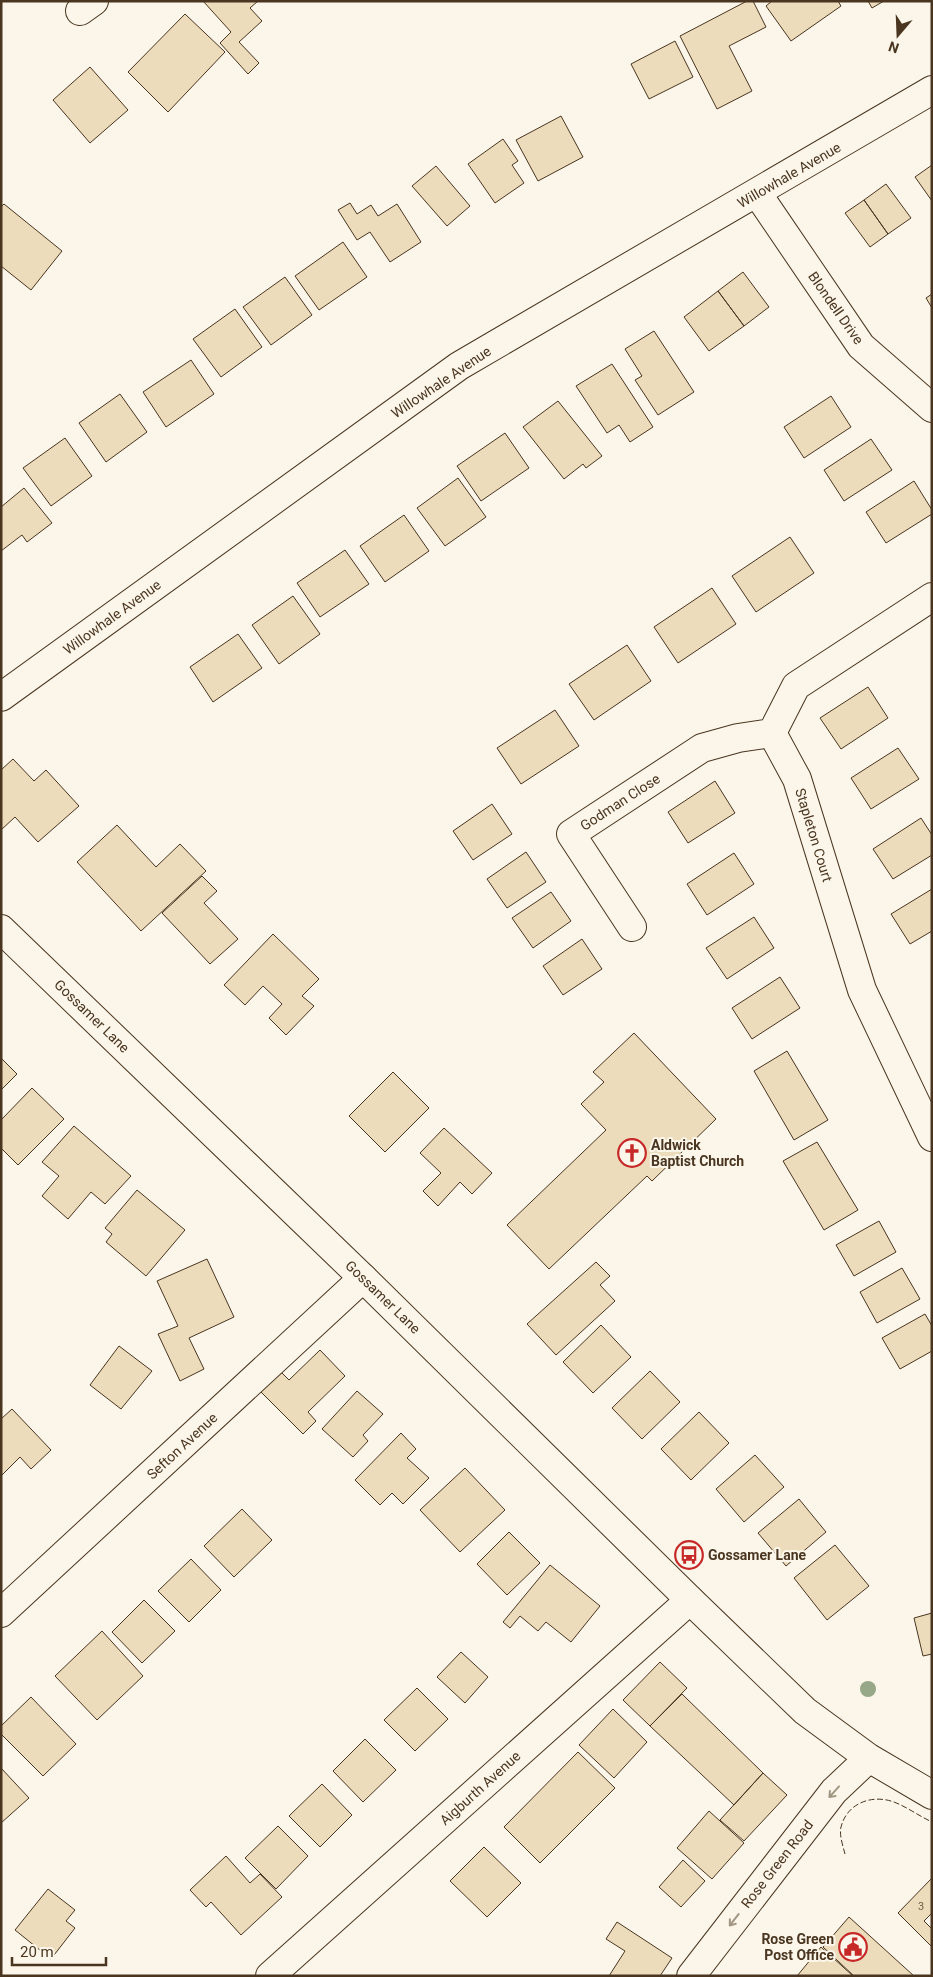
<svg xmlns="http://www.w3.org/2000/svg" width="933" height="1977" viewBox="0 0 933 1977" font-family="Roboto,sans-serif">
  <rect width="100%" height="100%" fill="#fbf6e9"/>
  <path fill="#ecdcbc" stroke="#4a3520" d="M203 1H258L250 8 262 21 239 42 259 63 248 74 220 43 231 32Z
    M747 1H753L766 27 729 46 752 91 717 109 680 36Z
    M772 1H838L841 6 791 41 766 6Z
    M868 1H884L872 8Z
    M185 14 225 52 168 112 128 72Z
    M675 41 693 77 649 99 631 64Z
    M90 67 128 110 90 143 53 100Z
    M561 116 583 157 538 181 516 140Z
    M503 139 518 161 512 165 524 183 495 203 468 164Z
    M932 165V201L915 177Z
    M436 166 470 206 447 226 412 186Z
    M886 184 911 218 888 234 864 200Z
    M864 200 888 234 870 247 845 213Z
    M350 203 357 214 371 205 378 216 397 204 421 242 390 262 370 232 357 240 338 210Z
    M4 204 62 251 31 290 1 266V207Z
    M343 242 367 277 319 310 295 276Z
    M743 272 769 307 744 326 718 291Z
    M285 277 312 315 271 345 243 307Z
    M718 291 744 326 709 351 684 317Z
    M932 294V308L926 298Z
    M235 309 262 347 221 377 193 339Z
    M654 331 694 392 658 415 635 380 642 376 625 349Z
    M191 360 214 394 166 427 143 392Z
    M612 364 653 427 630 442 619 425 607 433 576 386Z
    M120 394 147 432 106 462 79 423Z
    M831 396 851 427 804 458 784 427Z
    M558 401 602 456 586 468 583 464 564 479 523 427Z
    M505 433 529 468 481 501 457 466Z
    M65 438 92 476 51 506 23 468Z
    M871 439 892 470 844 501 824 470Z
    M458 478 486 517 445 546 417 508Z
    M914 481 932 510V514L886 543 866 512Z
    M24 488 52 523 27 542 22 535 1 551V507Z
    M404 515 429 551 385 582 360 546Z
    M790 537 814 573 756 612 732 576Z
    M345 550 369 584 320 617 297 583Z
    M712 588 736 624 678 663 654 627Z
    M293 596 320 634 279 664 252 625Z
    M238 634 262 668 213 702 190 667Z
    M627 645 651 681 594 720 569 684Z
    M868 687 888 718 841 749 820 718Z
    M555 710 579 746 521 784 497 748Z
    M898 748 919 779 871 809 851 778Z
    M13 759 34 781 46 770 79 806 38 842 15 817 1 830V770Z
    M715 781 735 813 688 843 668 812Z
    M492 804 512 834 473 860 453 831Z
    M921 818 932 835V855L893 879 873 849Z
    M117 825 156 867 180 844 206 871 141 931 77 862Z
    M526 852 546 882 507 908 487 879Z
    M734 853 754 884 707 915 687 884Z
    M202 876 217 891 204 903 238 939 210 964 162 913Z
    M932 889V931L910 944 891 914Z
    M551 892 571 921 533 948 512 918Z
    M754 917 774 948 727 979 706 948Z
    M273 934 319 979 302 996 314 1006 286 1035 269 1018 282 1004 263 986 245 1005 224 985Z
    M582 939 602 969 563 995 543 966Z
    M780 977 800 1008 752 1039 732 1008Z
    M634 1033 716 1119 652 1181 647 1176 549 1269 507 1225 606 1130 581 1104 604 1082 593 1072Z
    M787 1051 828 1120 794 1140 754 1071Z
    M1 1058 17 1074 1 1090Z
    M393 1072 429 1108 385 1152 349 1116Z
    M32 1088 64 1119 18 1165 1 1148V1120Z
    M74 1126 131 1176 105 1204 91 1192 68 1219 42 1196 59 1176 42 1162Z
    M444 1128 492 1173 472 1194 460 1182 438 1206 423 1191 441 1173 420 1153Z
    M817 1142 858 1210 824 1230 783 1161Z
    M137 1190 185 1230 146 1276 106 1242 112 1234 105 1228Z
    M879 1221 896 1252 854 1276 836 1245Z
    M207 1259 234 1317 189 1338 204 1369 180 1381 158 1334 178 1326 157 1281Z
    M596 1262 610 1276 600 1285 615 1301 556 1355 527 1324Z
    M902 1268 920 1299 877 1323 860 1292Z
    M925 1314 932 1326V1351L900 1369 882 1338Z
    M601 1325 631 1357 593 1393 563 1362Z
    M119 1346 152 1371 121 1409 90 1385Z
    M320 1350 345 1376 308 1412 316 1421 303 1434 260 1391 280 1371 289 1380Z
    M650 1371 680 1402 642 1439 612 1408Z
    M357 1391 383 1414 363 1435 368 1441 353 1457 322 1429Z
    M12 1409 51 1450 31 1469 20 1457 1 1476V1419Z
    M699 1412 729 1443 691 1480 661 1449Z
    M401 1433 416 1449 407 1458 429 1478 403 1504 392 1493 380 1505 355 1480Z
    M755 1455 784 1487 744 1522 716 1489Z
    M465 1468 505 1510 460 1552 420 1510Z
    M799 1499 826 1532 786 1566 758 1533Z
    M242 1509 272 1540 234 1577 204 1546Z
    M509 1532 540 1563 507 1595 477 1564Z
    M835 1545 869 1586 827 1620 794 1578Z
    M191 1559 221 1590 189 1622 158 1591Z
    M550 1565 600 1606 571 1642 546 1622 538 1631 520 1616 510 1628 503 1622Z
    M144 1600 175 1631 142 1663 112 1632Z
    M932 1613V1654L923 1656 914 1618Z
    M102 1631 143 1676 97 1720 55 1676Z
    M461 1652 488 1677 465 1703 437 1677Z
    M660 1662 687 1688 650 1726 623 1700Z
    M417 1688 448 1719 415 1751 384 1720Z
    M682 1694 763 1773 734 1805 650 1726Z
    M31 1697 76 1744 43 1776 1 1734V1726Z
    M613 1709 647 1742 614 1778 579 1745Z
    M365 1739 396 1770 363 1802 333 1771Z
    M578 1752 615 1788 540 1863 504 1827Z
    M1 1768 29 1798 1 1823Z
    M763 1773 787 1795 744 1841 720 1820Z
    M322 1784 352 1815 320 1847 289 1816Z
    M709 1811 744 1843 712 1879 677 1848Z
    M278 1826 308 1856 276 1889 245 1858Z
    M484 1847 521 1883 487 1917 450 1881Z
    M226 1856 250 1883 260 1874 282 1897 241 1935 211 1902 206 1907 190 1890Z
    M683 1860 705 1881 681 1907 659 1887Z
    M932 1878V1913L924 1921 932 1929V1947L898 1913Z
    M48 1889 75 1910 66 1921 75 1928 51 1959 15 1930Z
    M849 1917 914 1976H854L823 1947Z
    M617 1922 672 1958 660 1976H609L625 1951 606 1939Z
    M821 1947 853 1976H797Z"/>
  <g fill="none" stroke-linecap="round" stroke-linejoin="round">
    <defs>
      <path id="minor" d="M80 11 94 1
        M757 193 861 346 932 408
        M932 597 796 686 772 733 797 779 862 990 932 1137
        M1 697 459 366 932 90
        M632 927 571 834 702 748 738 738 772 733
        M1 1613 363 1278
        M270 1976 690 1600"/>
      <path id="tertiary" d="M1 929 363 1278 690 1600 805 1711 869 1758 932 1795
        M691 1976 834 1791 869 1758"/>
    </defs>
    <use href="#minor" stroke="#4a3520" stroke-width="30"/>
    <use href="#tertiary" stroke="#4a3520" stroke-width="30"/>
    <use href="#minor" stroke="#fbf6e9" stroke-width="28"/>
    <use href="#tertiary" stroke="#fbf6e9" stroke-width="28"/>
    <path stroke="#4a3520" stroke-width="1" stroke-dasharray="6 2.5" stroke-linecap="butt" d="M845 1854C843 1846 839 1835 841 1827 847 1803 872 1794 894 1802 907 1807 919 1816 932 1822"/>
  </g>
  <circle fill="#96a887" cx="868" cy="1689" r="8"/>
  <defs><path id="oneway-shaft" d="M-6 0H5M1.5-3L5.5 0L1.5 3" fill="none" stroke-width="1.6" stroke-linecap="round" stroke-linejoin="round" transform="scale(1.25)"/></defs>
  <g stroke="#a29684">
    <use href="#oneway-shaft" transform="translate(834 1792) rotate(132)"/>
    <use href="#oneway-shaft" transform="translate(734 1920) rotate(128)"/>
  </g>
  <defs>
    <symbol id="church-ring" viewBox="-11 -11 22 22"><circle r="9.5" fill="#fbf6e9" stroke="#c62828" stroke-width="1.5"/><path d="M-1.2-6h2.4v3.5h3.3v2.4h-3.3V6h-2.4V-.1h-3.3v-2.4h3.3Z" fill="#c62828"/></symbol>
    <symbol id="bus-ring" viewBox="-11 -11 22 22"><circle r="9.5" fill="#fbf6e9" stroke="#c62828" stroke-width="1.5"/><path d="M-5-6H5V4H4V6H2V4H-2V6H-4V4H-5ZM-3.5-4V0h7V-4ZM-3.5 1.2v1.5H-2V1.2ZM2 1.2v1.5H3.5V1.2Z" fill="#c62828"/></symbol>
    <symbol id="civic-ring" viewBox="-11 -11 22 22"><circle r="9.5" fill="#fbf6e9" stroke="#c62828" stroke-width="1.5"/><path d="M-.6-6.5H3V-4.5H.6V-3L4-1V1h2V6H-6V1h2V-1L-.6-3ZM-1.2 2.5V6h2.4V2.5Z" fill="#c62828"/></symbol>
  </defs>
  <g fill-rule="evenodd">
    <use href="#church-ring" x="616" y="1137" width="32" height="32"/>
    <use href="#bus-ring" x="673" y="1539" width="32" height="32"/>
    <use href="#civic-ring" x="837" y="1931" width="32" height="32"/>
  </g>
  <g text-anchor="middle" stroke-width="4" stroke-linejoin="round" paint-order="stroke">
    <g font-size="11" fill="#725f47">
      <text x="921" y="1910">3</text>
    </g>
    <g font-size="14" fill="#4a3520" stroke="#fbf6e9">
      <text transform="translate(789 175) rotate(-30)" y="5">Willowhale Avenue</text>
      <text transform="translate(836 308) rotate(55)" y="5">Blondell Drive</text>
      <text transform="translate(441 382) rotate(-34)" y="5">Willowhale Avenue</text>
      <text transform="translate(112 617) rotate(-36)" y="5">Willowhale Avenue</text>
      <text transform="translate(620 802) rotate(-33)" y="5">Godman Close</text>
      <text transform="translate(814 835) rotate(73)" y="5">Stapleton Court</text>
      <text transform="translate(92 1016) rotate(44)" y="5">Gossamer Lane</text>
      <text transform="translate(383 1297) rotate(44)" y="5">Gossamer Lane</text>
      <text transform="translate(182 1446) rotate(-43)" y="5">Sefton Avenue</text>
      <text transform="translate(480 1788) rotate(-42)" y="5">Aigburth Avenue</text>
      <text transform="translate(777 1864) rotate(-52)" y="5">Rose Green Road</text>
    </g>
    <g font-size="14" font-weight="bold" fill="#4a3520" stroke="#fbf6e9" text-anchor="start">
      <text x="651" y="1150">Aldwick<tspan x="651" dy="16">Baptist Church</tspan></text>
      <text x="708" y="1560">Gossamer Lane</text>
      <text x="834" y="1944" text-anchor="end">Rose Green<tspan x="834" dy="16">Post Office</tspan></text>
    </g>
  </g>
  <rect width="933" height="1977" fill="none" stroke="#4a3520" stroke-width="5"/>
  <g transform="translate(898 35) rotate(199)" stroke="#fbf6e9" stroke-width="4" paint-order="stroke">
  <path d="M0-4L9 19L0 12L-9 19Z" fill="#4a3520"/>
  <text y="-8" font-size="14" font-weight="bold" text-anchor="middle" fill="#4a3520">N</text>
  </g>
  <path d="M12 1957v8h94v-8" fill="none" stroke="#4a3520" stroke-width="2.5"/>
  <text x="20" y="1957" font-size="15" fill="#4a3520" stroke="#fbf6e9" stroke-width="4" paint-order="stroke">20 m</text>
</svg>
